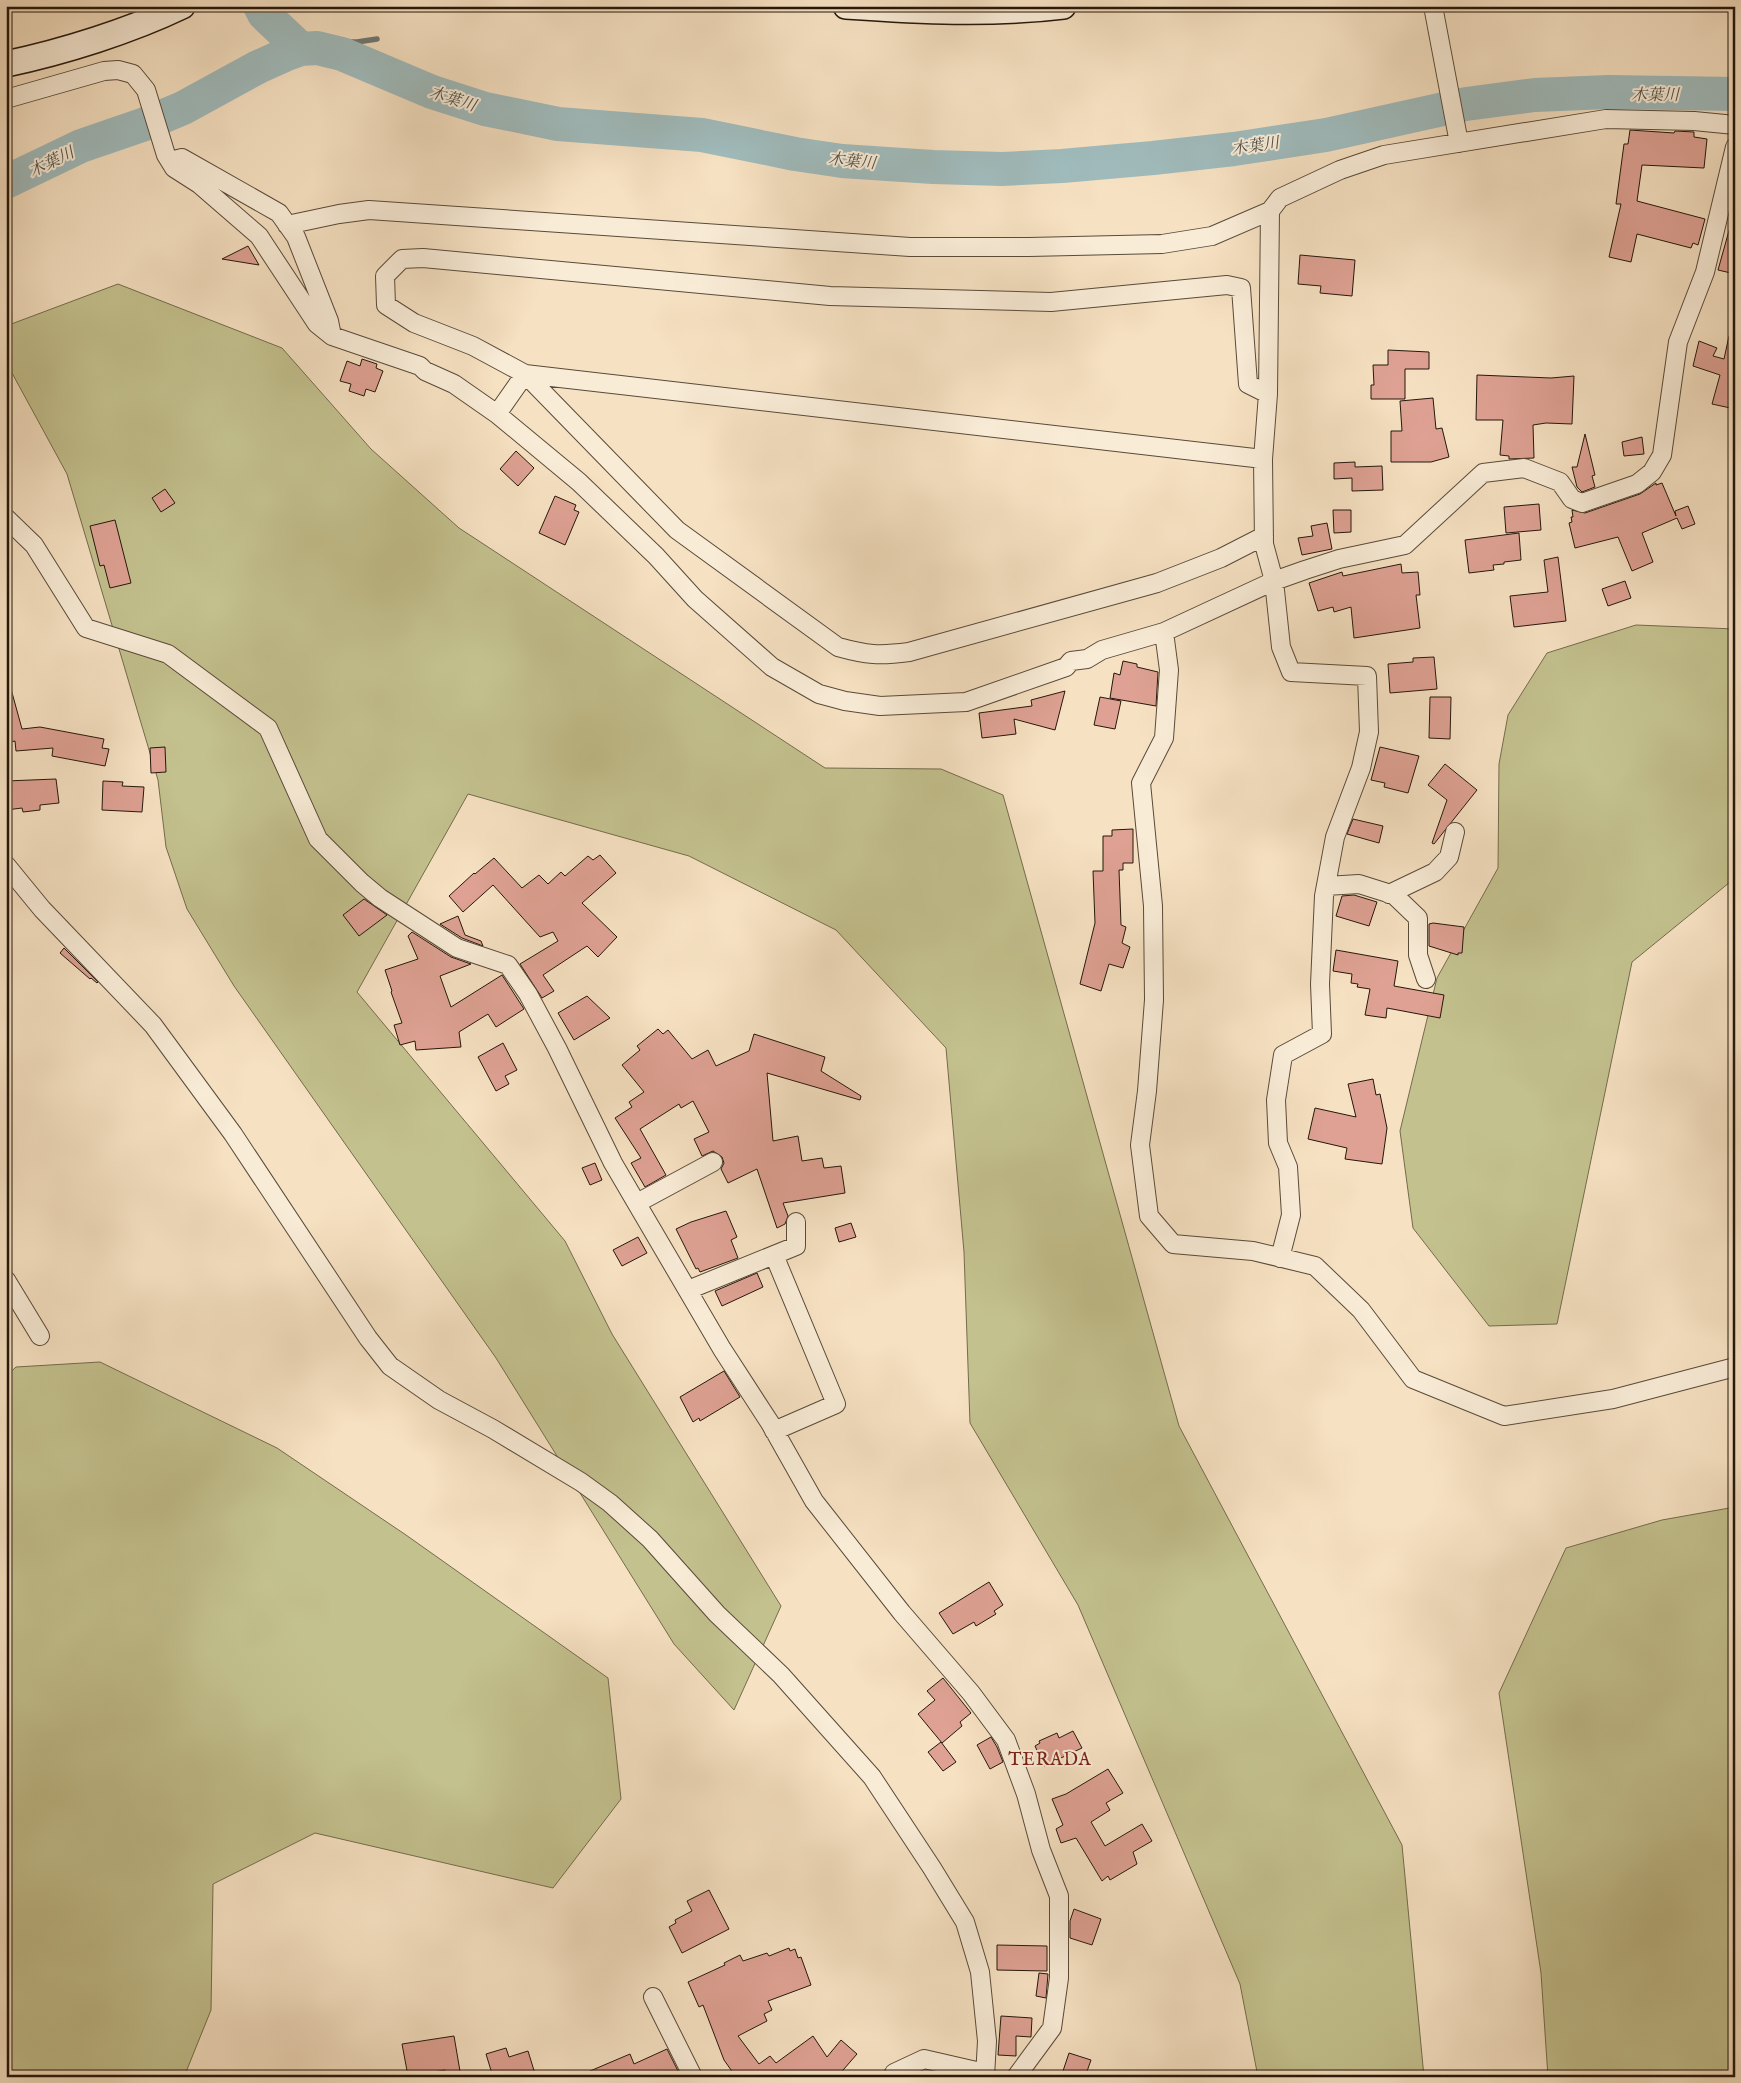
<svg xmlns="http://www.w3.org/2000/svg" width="1741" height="2083" viewBox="0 0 1741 2083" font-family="'IM FELL English','Noto Serif JP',serif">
  <rect width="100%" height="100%" fill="#f6e1c2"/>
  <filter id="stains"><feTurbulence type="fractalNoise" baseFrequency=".004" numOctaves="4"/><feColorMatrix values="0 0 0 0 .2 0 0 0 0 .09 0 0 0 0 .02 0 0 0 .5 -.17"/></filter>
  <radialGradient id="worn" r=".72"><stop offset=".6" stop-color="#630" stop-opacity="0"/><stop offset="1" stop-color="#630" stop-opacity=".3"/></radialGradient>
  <path fill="#c3c18e" stroke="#746c4c" d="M118 284 282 348 371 449 459 528 825 768 941 769 1003 795 1179 1426 1402 1845 1424 2077H1258L1240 1984 1078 1605 970 1423 964 1252 946 1048 836 930 689 856 468 794 357 992 565 1241 612 1334 781 1606 734 1710 674 1644 496 1358 234 986 187 909 166 847 158 780 67 474 6 362V326Z
    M1636 625 1735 629V878L1632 962 1557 1324 1489 1326 1413 1228 1400 1131 1437 978 1498 868 1499 764 1508 715 1547 653Z
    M100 1362 277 1448 406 1535 608 1678 621 1799 553 1888 315 1833 213 1884 211 2010 184 2077H6V1376L16 1367Z
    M1735 1507V2077H1548L1541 1973 1499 1693 1566 1548 1662 1520Z"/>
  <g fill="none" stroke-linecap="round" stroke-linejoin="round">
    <path stroke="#6f7975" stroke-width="5.5" d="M301 49 333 42H357L377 39"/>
    <path stroke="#a0bbbc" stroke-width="34" d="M260 6 264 14 301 49
      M6 182 81 146 145 124 183 108 258 67 287 54 301 49 317 48 342 54 432 92 485 109 558 124 702 135 795 154 842 161 933 167 1002 169 1062 166 1153 158 1234 149 1326 135 1466 104 1535 95 1609 92 1735 94"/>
  </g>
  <path fill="#dea193" stroke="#25170b" d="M1630 130 1674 133 1675 131 1694 132V137L1707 139 1704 168 1642 165 1637 201 1705 219 1698 245 1693 243 1691 248 1637 234 1631 262 1609 257 1621 204H1616L1624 144H1628Z
    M1730 227 1735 228V274L1718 270Z
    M248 246 259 265 222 259Z
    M1300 255 1355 260 1352 296 1320 293 1321 286 1298 284Z
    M1729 336 1735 337V409L1712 404 1720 375 1693 366 1699 341 1717 348 1713 356 1724 359Z
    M1388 350 1429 352V369H1405V399H1371V385H1374L1373 365H1388Z
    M362 359 377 364 376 368 383 371 375 392 366 389 364 396 349 391 351 384 340 381 347 361 360 366Z
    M1477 375 1551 378 1574 376 1572 424 1546 423 1533 425 1534 458 1509 459V456L1500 455 1503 420H1476Z
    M1433 398 1436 429 1442 428 1449 457 1431 462H1391V431H1402L1400 401Z
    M1585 434 1595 475 1592 476 1595 487 1582 492 1577 487 1572 467H1577Z
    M1642 437 1644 454 1624 456 1622 442Z
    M516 451 534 468 518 486 500 469Z
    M1355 462V467L1382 466 1383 490 1352 491V478L1334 479V463Z
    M1656 483V485L1662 483 1676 516 1675 511 1688 506 1695 524 1682 529 1677 518 1642 533 1653 562 1632 571 1618 537 1575 548 1569 523 1572 522 1571 517H1573L1572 510 1585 513 1640 494Z
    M165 489 175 503 161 512 152 498Z
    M555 496 576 505 574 510 579 512 565 545 539 533Z
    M1539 504 1541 530 1506 533 1504 507Z
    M1333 510H1351V532L1334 533Z
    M115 520 131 583 110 588 104 565 100 566 90 526Z
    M1327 523 1332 549 1302 555 1298 538 1313 536 1311 526Z
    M1519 533 1521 560 1504 562V564L1493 565 1494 570 1469 573 1465 540Z
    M1558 557 1566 621 1514 627 1510 596 1548 592 1544 560Z
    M1401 564 1402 573 1418 572 1420 595H1416L1420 628 1354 638 1351 607 1334 612 1333 607 1318 611 1309 583 1342 572 1343 576Z
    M1625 581 1631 598 1608 606 1602 589Z
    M1434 657 1437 689 1390 693 1388 664 1413 662V658Z
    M1123 661 1137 664V667L1158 672 1156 706 1110 698 1114 673 1120 675Z
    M11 689 22 729 40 727 104 739 102 748 109 749 105 766 52 756 53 748 16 751 15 741 6 743V690Z
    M1065 691 1055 730 1014 719 1016 734 982 738 979 713 1032 706 1031 700Z
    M1100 697 1121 701 1115 729 1094 725Z
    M1430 697H1451L1450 739 1429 738Z
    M165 747 166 772 151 773 150 748Z
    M1380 747 1419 756 1408 793 1384 787 1385 783 1371 780Z
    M1445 764 1477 790 1434 844 1432 843 1447 800 1428 785Z
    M56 779 59 803 40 805V810L23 812 22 808 6 810V781Z
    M103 781 123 782 122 786 144 787 142 812 102 810Z
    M1353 819 1383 826 1379 843 1347 834Z
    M1133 829V863H1123V870H1119L1121 925 1126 927 1122 943 1130 947 1123 968 1109 964 1101 991 1080 984 1095 923 1093 871H1103V836H1112V830Z
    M600 855 616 873 582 903 617 937 598 957 587 946 543 975 554 991 542 998 520 964 558 941 553 932 540 937 493 885 463 912 449 896 474 873 475 874 494 858 522 888 539 875 548 884 561 872 565 876 588 856 593 860Z
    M1354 895 1377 902 1369 926 1336 916 1342 896Z
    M364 899 387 915 359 936 343 915Z
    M458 916 465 935 481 941 483 946 462 938 440 924Z
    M1433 923 1464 927 1462 953H1458V955L1429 946V924Z
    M412 932 451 957 471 964 440 976 451 1007 502 975 524 1009 496 1027 488 1014 459 1032 461 1047 416 1050 415 1041 400 1045 394 1025 402 1023 391 992 392 991 385 970 418 959 408 936Z
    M64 948 98 982 97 983 91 978 90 979 60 953Z
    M1336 950 1398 961 1394 986 1444 995 1440 1018 1387 1008 1386 1018 1365 1015 1370 989 1357 987 1358 984 1351 983 1352 974 1333 971Z
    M587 996 610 1018 574 1040 558 1013Z
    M658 1029 663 1034 668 1030 692 1059 708 1050 716 1066 749 1051 754 1034 825 1057 821 1071 861 1096 860 1100 767 1073 773 1141 798 1136 802 1161 822 1158 824 1168 841 1166 845 1193 783 1203 788 1216 785 1224 777 1228 757 1169 728 1183 721 1169 724 1163 722 1157 713 1151 702 1156 694 1139 709 1132 693 1101 681 1108 679 1104 640 1129 666 1175 645 1187 631 1163 641 1158 615 1118 632 1107 629 1102 644 1092 622 1065 640 1050 637 1046Z
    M503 1043 517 1070 505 1076 509 1084 496 1091 478 1057Z
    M1373 1079 1376 1095 1380 1094 1387 1128 1382 1164 1345 1159 1347 1148 1308 1139 1315 1108 1356 1117 1348 1084Z
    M595 1163 602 1180 590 1185 582 1168Z
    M726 1211 737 1237 731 1240 738 1258 700 1272 698 1268 696 1269 676 1229 691 1222Z
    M851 1223 856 1237 839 1242 835 1228Z
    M638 1237 647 1253 622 1266 613 1250Z
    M757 1273 763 1287 722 1306 715 1291Z
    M724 1371 740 1397 700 1421 699 1418 693 1422 680 1397Z
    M989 1582 1003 1605 994 1611 996 1614 976 1626 974 1622 953 1634 939 1613Z
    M943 1678 971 1713 960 1722 962 1726 942 1743 918 1714 935 1700 927 1691Z
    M1073 1731 1082 1748 1044 1766 1035 1746 1040 1743 1039 1741 1057 1733 1059 1738Z
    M991 1737 997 1747 1003 1762 990 1769 977 1745Z
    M941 1742 956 1762 943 1771 928 1752Z
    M1108 1769 1123 1793 1106 1803 1110 1810 1091 1822 1105 1846 1142 1824 1152 1841 1133 1852 1137 1864 1110 1880 1108 1876 1102 1881 1076 1838 1061 1843 1056 1829 1063 1825 1052 1799 1066 1794Z
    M709 1890 729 1929 682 1953 669 1927 676 1923 675 1920 692 1911 687 1901Z
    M1074 1909 1101 1919 1092 1945 1070 1938V1921Z
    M997 1945 1047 1946V1971L997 1970Z
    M789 1948 790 1951 795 1949 798 1958 801 1957 811 1985 768 2001 772 2010 764 2014 767 2021 738 2036 759 2064 770 2056 776 2063 813 2036 827 2057 841 2040 857 2054 837 2077H736L724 2060 703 2005 699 2007 688 1982 725 1965 724 1963 740 1955 743 1961 767 1953 769 1956Z
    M1039 1973 1048 1974 1046 1998 1036 1996Z
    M1001 2016 1032 2018 1031 2037 1016 2036V2056L998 2055Z
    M454 2036 461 2077H446L445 2070 408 2076 402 2044Z
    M506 2048 509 2057 528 2051 536 2077H493L486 2054Z
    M667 2049 681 2077H576L630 2054 634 2064Z
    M1069 2053 1091 2060 1085 2077H1061Z"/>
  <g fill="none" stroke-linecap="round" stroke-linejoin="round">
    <defs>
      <path id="street" d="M1433 6 1459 143
        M6 99 104 71 118 70 133 74 146 90 166 155 174 168 199 184 259 236 317 324 332 336 420 366 425 371 454 384 497 414 579 482 656 556 695 599 772 667 819 694 845 701 880 706 966 702 1066 667 1071 661 1087 659 1102 650 1164 632 1274 581 1305 570 1339 559 1405 545 1483 473 1524 468 1560 482 1572 499 1582 503 1637 484 1652 472 1662 455 1678 342 1705 272 1735 147
        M170 161 182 158 279 213 296 237 329 321 332 336
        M287 225 339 214 369 210 910 247H1029L1162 244 1212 236 1270 211
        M497 414 525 374 1263 459
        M6 518 34 545 86 628 168 654 268 728 318 839 362 883 380 898 457 948 508 965 528 994 557 1048 613 1163 722 1349 770 1423 814 1501 902 1613 971 1693 1006 1740 1026 1794 1041 1850 1059 1896V1978L1052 2028 1016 2077
        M1264 536 1221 558 1157 583 909 652C879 656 867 655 838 647L677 530 525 374 473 346 414 323 386 305 385 276 402 259 423 258 830 296 1051 302 1227 285 1241 288 1248 384 1268 394
        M1164 632 1169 670 1164 738 1141 783 1153 906 1154 1000 1147 1091 1140 1145 1149 1216 1173 1244 1253 1251 1315 1266 1361 1310 1413 1379 1504 1416 1613 1399 1735 1367
        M6 865 42 909 153 1025 233 1134 368 1338 390 1366 439 1400 493 1429 581 1482 610 1503 650 1539 717 1614 781 1675 872 1777 932 1868 965 1922 980 1972 987 2041 985 2077
        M1326 886 1359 884 1394 895 1418 918V955L1426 979
        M1389 894 1435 872 1449 857 1455 832
        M637 1203 713 1162
        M1280 1258 1291 1215 1288 1167 1278 1143 1276 1100 1283 1055 1322 1034 1320 984 1324 896 1335 837 1361 768 1369 732 1367 676 1291 672 1281 647 1274 581 1264 544 1263 459 1268 394 1270 211 1280 198 1340 170 1384 155 1606 119 1694 121 1735 125
        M6 1280 40 1336
        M688 1290 796 1246V1222
        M774 1431 836 1404 774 1255
        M653 1997 693 2077
        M894 2073 924 2059 985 2073"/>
      <path id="secondary" d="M846 6C919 11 989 15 1063 6
        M6 64C63 52 130 31 182 6"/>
    </defs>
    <use href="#street" stroke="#594a39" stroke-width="20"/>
    <use href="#secondary" stroke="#25170b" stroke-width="28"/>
    <use href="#street" stroke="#f9ecd7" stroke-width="18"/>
    <use href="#secondary" stroke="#f9ecd7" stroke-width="25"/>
  </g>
  <g text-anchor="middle" stroke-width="4" stroke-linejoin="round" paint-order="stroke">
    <g font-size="16" font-style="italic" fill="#505049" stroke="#f9ecd7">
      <text x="1655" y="100">木葉川</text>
      <text transform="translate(453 98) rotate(18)" y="6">木葉川</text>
      <text transform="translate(1255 145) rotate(-8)" y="6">木葉川</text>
      <text transform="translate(852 160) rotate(6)" y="6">木葉川</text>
      <text transform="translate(51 161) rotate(-26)" y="6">木葉川</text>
    </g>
    <g font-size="18" letter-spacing="1" fill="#7a1f14" stroke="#f9ecd7">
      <text x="1050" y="1765">TERADA</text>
    </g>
  </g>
  <rect width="1741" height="2083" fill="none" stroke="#f6e1c2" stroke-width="25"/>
  <rect x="8" y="8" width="1726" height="2068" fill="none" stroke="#25170b" stroke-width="2.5"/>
  <rect x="12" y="12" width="1716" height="2058" fill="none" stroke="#25170b"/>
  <rect width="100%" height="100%" filter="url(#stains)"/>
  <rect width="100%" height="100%" fill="url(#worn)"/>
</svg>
